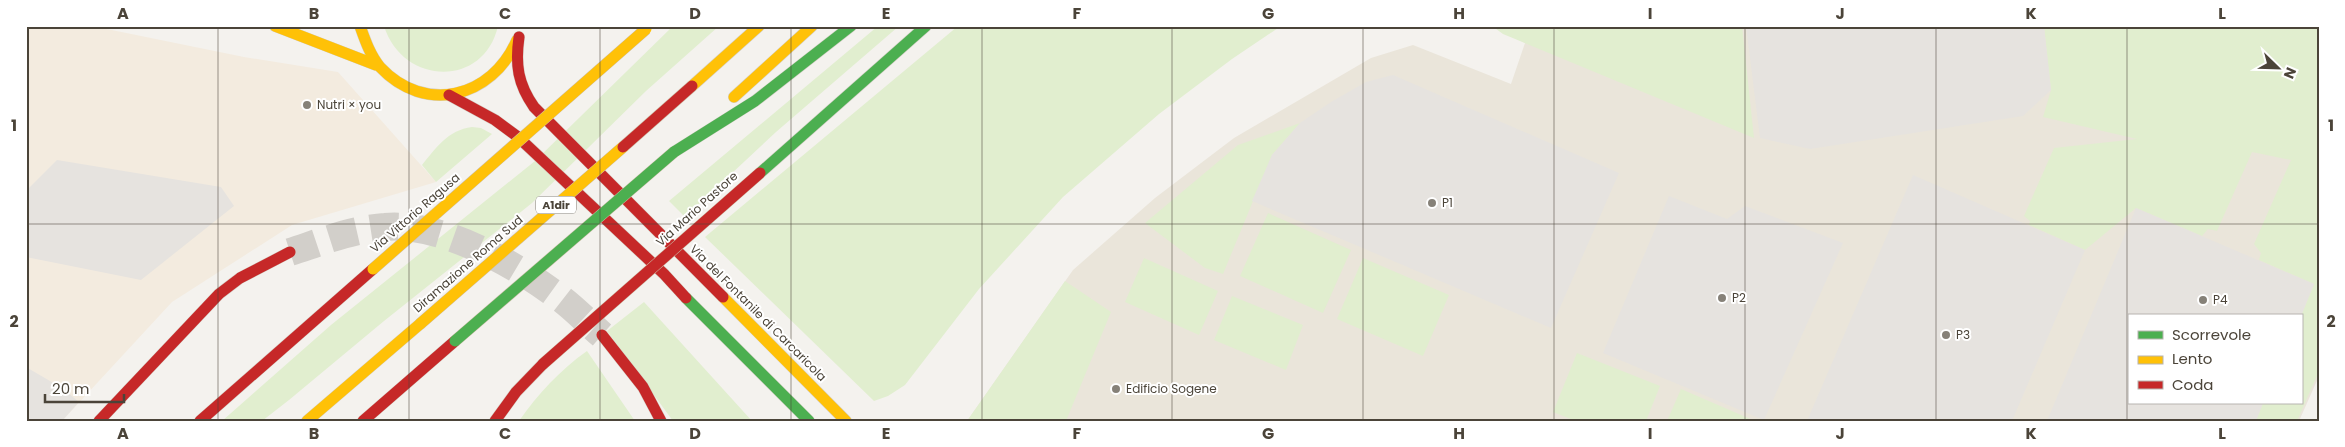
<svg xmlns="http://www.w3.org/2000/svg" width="2345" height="447" viewBox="0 0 2345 447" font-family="Poppins,sans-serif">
  <rect width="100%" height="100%" fill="#f4f2ee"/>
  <path fill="#f3ebdf" d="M26 26H92L244 57 338 72 436 182 292 225 172 302 62 421H26Z"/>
  <path fill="#eae5da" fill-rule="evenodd" d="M1492 26H2319V376L2299 421H967L1073 270 1155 198 1234 138 1371 58 1413 45 1511 84 1525 43ZM2129 316H2301V403H2129Z"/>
  <path fill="#e1eecf" d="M384 26H498C484 88 403 86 384 26Z
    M673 26H719L646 91 532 203 384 321 289 400 262 421H222L331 325 535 161Z
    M878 26H899L776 132 685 217 669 201Z
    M958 26H1281L1232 59 1159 114 1063 197 979 289 905 385 888 396 874 401 705 237Z
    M1492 26H1742L1754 138 1503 34Z
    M2044 26H2319V371L2297 421H2256L2263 403H2301V316L2314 284 2259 260 2261 253 2254 244 2291 160 2252 152 2217 231 2208 229 2202 236 2136 208 2085 250 2029 225 2030 221 2024 216 2054 148 2137 139 2043 117 2051 90Z
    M1300 123 1272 155 1223 274 1205 268 1145 223 1238 145Z
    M472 127 481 128 492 134 436 182 422 165C436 148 448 130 472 127Z
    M1268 213 1351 250 1323 313 1240 276Z
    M1144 258 1218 291 1199 335 1125 302Z
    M1363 258 1449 295 1423 356 1337 319Z
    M1065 281 1111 312 1066 421H967Z
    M1232 296 1303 325 1286 370 1214 340Z
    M644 302 752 421H673L607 331Z
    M587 351 635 421H519C538 394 560 370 587 351Z
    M1577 353 1660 386 1646 421H1576L1553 412Z
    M1681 389 1755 421H1667Z"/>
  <path fill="#e6e3df" d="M1746 26H2044L2051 90 2023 116 1810 149 1760 138Z
    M1393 75 1619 173 1551 328 1252 201 1272 155 1300 123 1331 102 1366 82Z
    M57 160 221 187 234 206 141 280 26 257V191Z
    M1913 175 2085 250 2012 421H1807Z
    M1669 196 1727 219 1745 206 1843 243 1764 420 1603 353Z
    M2136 208 2314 284 2301 316H2129V403H2263L2256 421H2047Z
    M26 367 62 388 79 402 62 421H26Z"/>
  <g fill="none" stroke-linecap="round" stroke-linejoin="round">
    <path stroke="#d2cfca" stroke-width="28" stroke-dasharray="28 14" stroke-linecap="butt" d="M290 252C321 242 353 229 385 227 440 222 513 263 556 295 572 306 587 322 602 335"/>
    <defs>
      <path id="fast" d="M674 152 755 101 851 26
        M760 173 926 26
        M686 298 809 421"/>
      <path id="slow" d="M275 26 376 65
        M360 26C365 40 370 55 380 67 425 115 492 98 517 40
        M692 86 759 26
        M734 97 812 26
        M723 297 846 421
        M307 421 420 324"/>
      <path id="jam" d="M519 37C515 65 518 84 534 107L723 297
        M449 95 495 120 518 137 664 274 686 298
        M602 335 643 387 661 421
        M99 421 219 294 240 278 290 252
        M200 421 373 269
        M363 421 455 341
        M495 421 516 392 543 364"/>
    </defs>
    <use href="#fast" stroke="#d3cfc5" stroke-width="12"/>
    <use href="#slow" stroke="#d3cfc5" stroke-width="12"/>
    <use href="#jam" stroke="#d3cfc5" stroke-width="12"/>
    <use href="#fast" stroke="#4caf50" stroke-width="11"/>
    <use href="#slow" stroke="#ffc107" stroke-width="11"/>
    <use href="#jam" stroke="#c62828" stroke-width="11"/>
    <defs>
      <path id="fast-bridge" d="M455 341 674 152"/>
      <path id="slow-bridge" d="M373 269 646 29
        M420 324 623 147"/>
      <path id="jam-bridge" d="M623 147 692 86
        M543 364 760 173"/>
    </defs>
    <use href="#fast-bridge" stroke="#ccbfa9" stroke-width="12" stroke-linecap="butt"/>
    <use href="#slow-bridge" stroke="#ccbfa9" stroke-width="12" stroke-linecap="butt"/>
    <use href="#jam-bridge" stroke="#ccbfa9" stroke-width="12" stroke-linecap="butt"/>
    <use href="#fast-bridge" stroke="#4caf50" stroke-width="11"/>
    <use href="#slow-bridge" stroke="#ffc107" stroke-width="11"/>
    <use href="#jam-bridge" stroke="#c62828" stroke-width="11"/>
  </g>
  <path fill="none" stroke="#4b4439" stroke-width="1" stroke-opacity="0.55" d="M218 26V421M409 26V421M600 26V421M791 26V421M982 26V421M1172 26V421M1363 26V421M1554 26V421M1745 26V421M1936 26V421M2127 26V421M26 224H2319"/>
  <g fill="#868178" stroke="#fff" stroke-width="2">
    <circle cx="307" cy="105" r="5"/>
    <circle cx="1432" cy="203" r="5"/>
    <circle cx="1722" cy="298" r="5"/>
    <circle cx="2203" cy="300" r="5"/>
    <circle cx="1946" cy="335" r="5"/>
    <circle cx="1116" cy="389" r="5"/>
  </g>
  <g text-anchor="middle" stroke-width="4" stroke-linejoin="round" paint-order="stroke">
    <rect fill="#fff" stroke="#817c74" stroke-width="1" x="536" y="196.5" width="40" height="17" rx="4"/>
    <g font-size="11" font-weight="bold" fill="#4b4439">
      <text x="556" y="209">A1dir</text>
    </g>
    <g font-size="12" fill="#4b4439" stroke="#fff" text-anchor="start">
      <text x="317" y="109">Nutri × you</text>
      <text x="1442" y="207">P1</text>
      <text x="1732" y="302">P2</text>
      <text x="2213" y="304">P4</text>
      <text x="1956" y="339">P3</text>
      <text x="1126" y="393">Edificio Sogene</text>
    </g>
    <g font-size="12" fill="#4b4439" stroke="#fff">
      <text transform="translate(697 209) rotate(-42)" y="4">Via Mario Pastore</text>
      <text transform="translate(415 213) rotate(-41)" y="4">Via Vittorio Ragusa</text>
      <text transform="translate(468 264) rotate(-41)" y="4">Diramazione Roma Sud</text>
      <text transform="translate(758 313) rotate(45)" y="4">Via del Fontanile di Carcaricola</text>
    </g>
  </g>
  <rect width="2345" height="447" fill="none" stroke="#ffffff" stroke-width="55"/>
  <rect x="2128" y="314" width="175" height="90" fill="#ffffff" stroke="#b7b4b0"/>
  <rect x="2138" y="331" width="25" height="8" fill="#4caf50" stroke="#b7b4b0"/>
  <text x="2172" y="340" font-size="15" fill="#4b4439">Scorrevole</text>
  <rect x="2138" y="356" width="25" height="8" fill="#ffc107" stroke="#b7b4b0"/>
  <text x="2172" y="364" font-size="15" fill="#4b4439">Lento</text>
  <rect x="2138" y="381" width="25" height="8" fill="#c62828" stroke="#b7b4b0"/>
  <text x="2172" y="390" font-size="15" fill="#4b4439">Coda</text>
  <g transform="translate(2278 68) rotate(113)" stroke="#ffffff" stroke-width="4" paint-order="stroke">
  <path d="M0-4L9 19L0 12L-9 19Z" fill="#4b4439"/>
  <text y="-8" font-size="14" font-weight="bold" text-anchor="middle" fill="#4b4439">N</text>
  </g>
  <path d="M45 394v8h79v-8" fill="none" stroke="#4b4439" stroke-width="2.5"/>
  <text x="52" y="394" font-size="15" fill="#4b4439" stroke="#ffffff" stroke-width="4" paint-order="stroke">20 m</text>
  <rect x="28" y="28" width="2290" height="392" fill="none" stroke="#4b4439" stroke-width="2"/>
  <g font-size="16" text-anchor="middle" font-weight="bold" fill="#4b4439">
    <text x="123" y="19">A</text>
    <text x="314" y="19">B</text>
    <text x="505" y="19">C</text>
    <text x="695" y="19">D</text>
    <text x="886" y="19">E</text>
    <text x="1077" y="19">F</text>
    <text x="1268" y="19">G</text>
    <text x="1459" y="19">H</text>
    <text x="1650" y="19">I</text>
    <text x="1840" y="19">J</text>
    <text x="2031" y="19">K</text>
    <text x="2222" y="19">L</text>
    <text x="14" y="131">1</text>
    <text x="2331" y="131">1</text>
    <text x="14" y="327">2</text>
    <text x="2331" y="327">2</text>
    <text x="123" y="439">A</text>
    <text x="314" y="439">B</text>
    <text x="505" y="439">C</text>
    <text x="695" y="439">D</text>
    <text x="886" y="439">E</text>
    <text x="1077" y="439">F</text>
    <text x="1268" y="439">G</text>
    <text x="1459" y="439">H</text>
    <text x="1650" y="439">I</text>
    <text x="1840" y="439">J</text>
    <text x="2031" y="439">K</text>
    <text x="2222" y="439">L</text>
  </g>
</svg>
